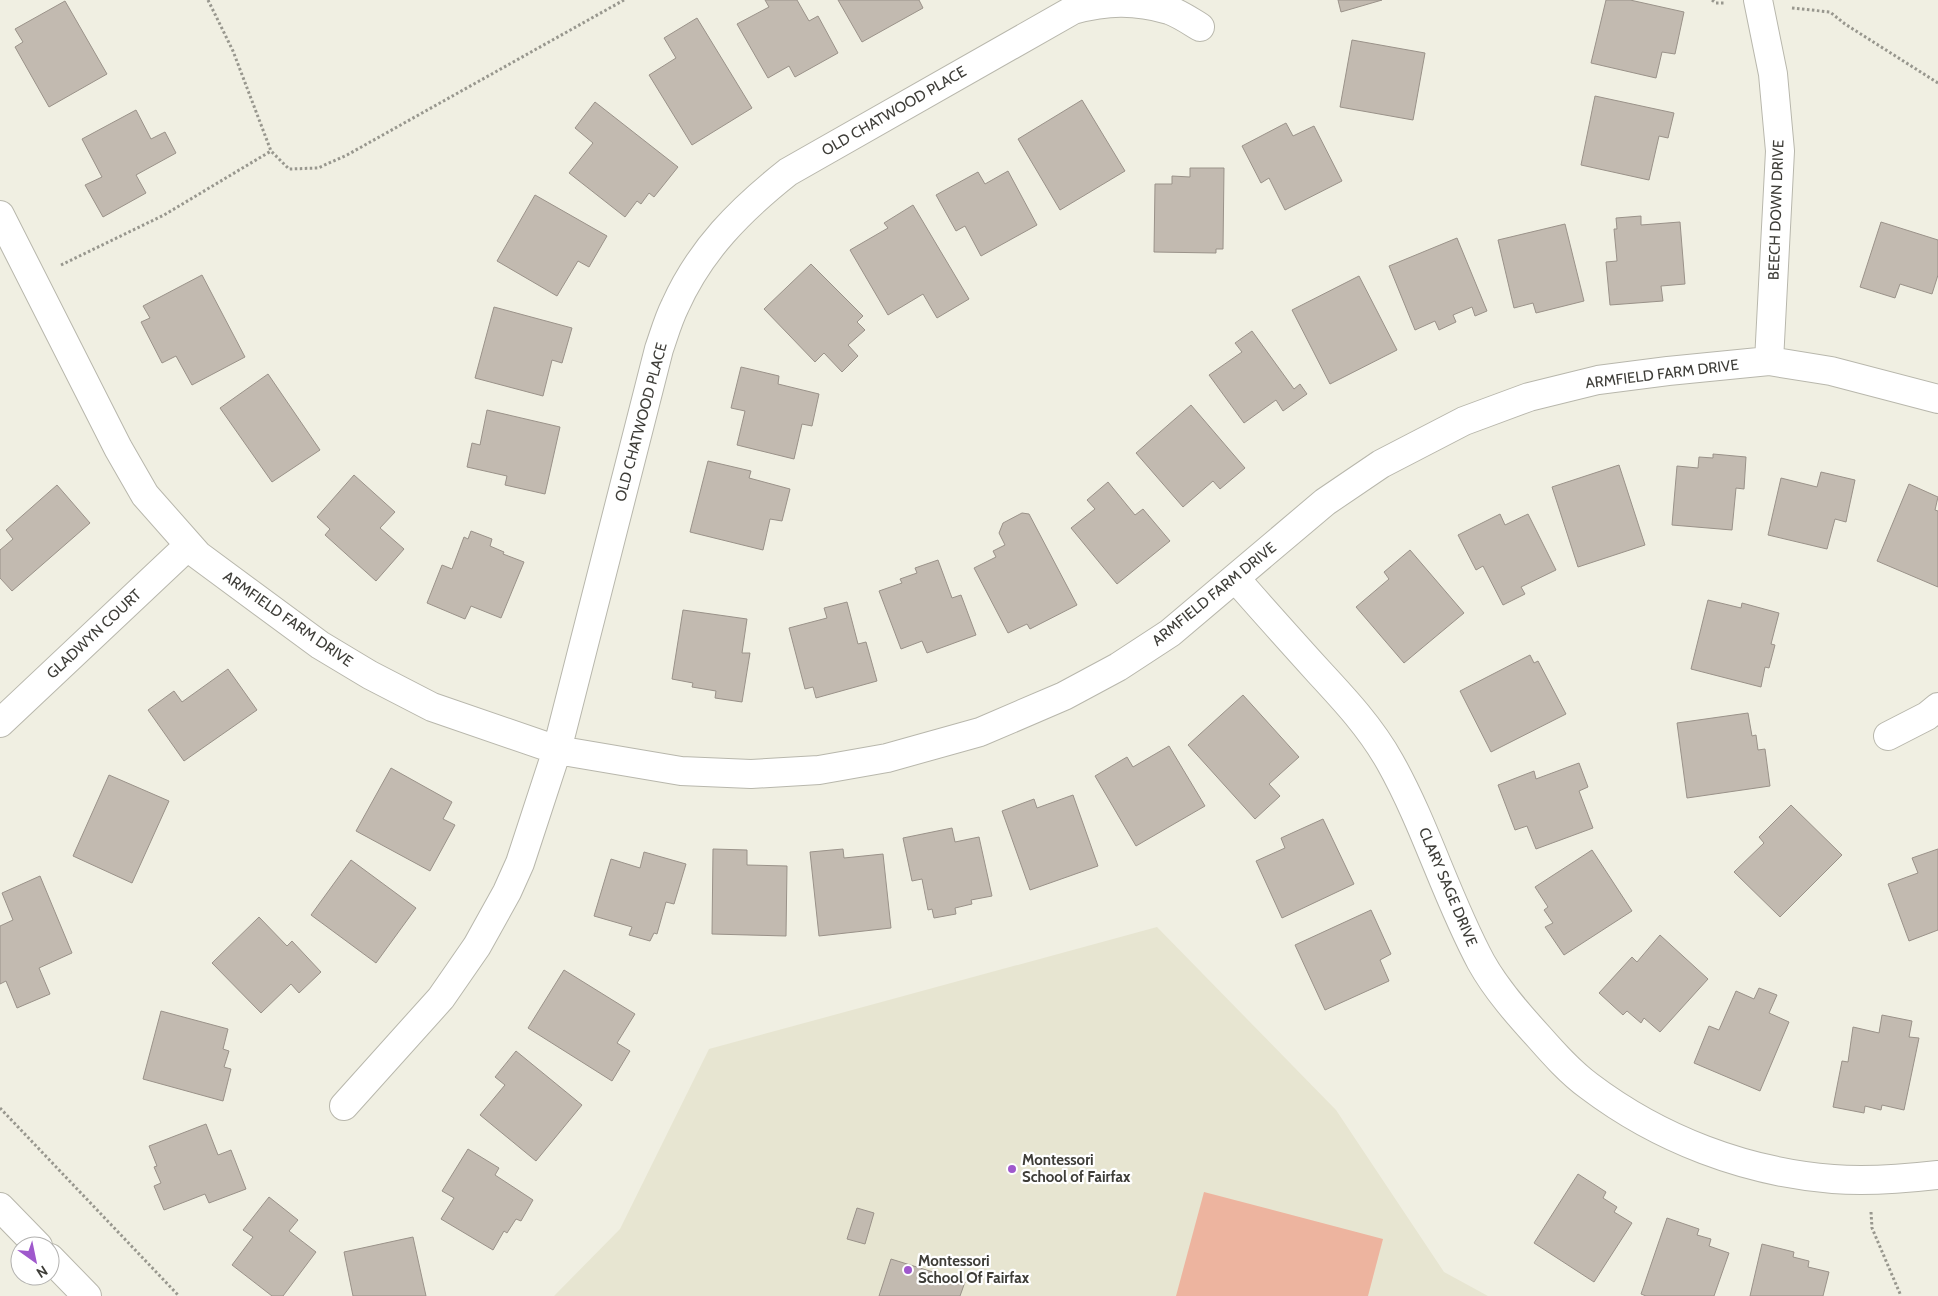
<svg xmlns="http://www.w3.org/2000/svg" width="1938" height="1296" viewBox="0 0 1938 1296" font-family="Cabin,sans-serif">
  <rect width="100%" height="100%" fill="#f0efe2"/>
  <path fill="#e7e5d1" d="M1157 927 1336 1110 1444 1272 1488 1296H554L620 1229 709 1049Z"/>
  <path fill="#edb49f" d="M1204 1192 1383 1239 1368 1296H1176Z"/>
  <path fill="#c2bab0" stroke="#9a9289" d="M765 0H797L809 21 818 16 838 53 795 77 789 66 768 78 737 24 769 7Z
    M838 0H919L923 8 862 42Z
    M1338 0H1382L1341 12Z
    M1606 0H1630L1684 12 1675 54 1662 52 1656 78 1591 63Z
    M65 1 107 74 49 107 15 47 23 42 15 29Z
    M697 18 752 108 692 145 649 75 676 58 664 38Z
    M1352 40 1425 53 1413 120 1340 107Z
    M1595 96 1674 113 1668 138 1659 136 1649 180 1581 165Z
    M1082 100 1125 171 1060 210 1018 139Z
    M595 102 678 167 654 197 649 193 641 204 637 201 625 217 569 173 593 143 575 128Z
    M136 110 151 139 165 132 176 153 136 175 146 193 103 217 85 185 102 177 82 139Z
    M1286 123 1293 136 1314 126 1342 181 1285 210 1269 178 1261 183 1242 146Z
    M1190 168H1224L1223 249H1216V253L1154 252 1155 184H1172V176L1190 177Z
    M1008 171 1037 225 981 256 965 226 956 231 936 195 978 172 985 184Z
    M535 195 607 236 589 267 578 261 557 296 497 261Z
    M913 205 969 299 937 318 923 294 888 315 850 250 888 228 884 223Z
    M1641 216V225L1680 222 1685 284 1661 286 1663 301 1610 305 1606 262 1617 261 1614 229H1617L1616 218Z
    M1881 222 1938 240V275L1932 294 1900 284 1895 298 1860 287Z
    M1565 224 1584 301 1536 313 1533 303 1514 308 1498 240Z
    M1457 238 1487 311 1475 316 1472 307 1453 315 1456 322 1439 330 1435 321 1415 330 1389 266Z
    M811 264 863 316 857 322 865 330 848 345 858 356 842 372 824 353 815 362 764 309Z
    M202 275 245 357 192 385 176 356 162 363 141 322 150 318 143 306Z
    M1359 276 1397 350 1330 384 1292 310Z
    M494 307 572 328 562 363 552 360 543 396 475 378Z
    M1252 331 1294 389 1300 384 1307 394 1283 411 1276 400 1244 423 1209 375 1242 352 1235 343Z
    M741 367 779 376 778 384 819 394 812 426 802 424 794 459 737 445 745 411 731 408Z
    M268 374 320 450 272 482 220 408Z
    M1191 405 1245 468 1220 489 1213 481 1183 507 1136 453Z
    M487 410 560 427 545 494 505 485 507 476 467 467 472 443 480 445Z
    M1713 454 1746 457 1744 489 1736 488 1732 530 1672 525 1677 466 1698 468 1699 457 1713 458Z
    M708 461 751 471 749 478 790 489 782 521 770 519 763 550 690 532Z
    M1619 465 1645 545 1578 567 1552 487Z
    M1821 472 1855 480 1846 522 1835 519 1827 549 1768 535 1781 478 1817 487Z
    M354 475 395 512 380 528 404 549 376 581 325 535 330 529 317 517Z
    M1108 482 1135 515 1143 509 1170 541 1117 584 1071 528 1095 509 1087 500Z
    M1909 484 1938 497 1935 510 1938 511V587L1877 561Z
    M57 485 90 523 12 591 0 578V550L13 539 6 530Z
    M1022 513 1029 514 1077 605 1030 629 1027 624 1008 633 974 568 996 557 993 551 1005 545 999 533 1003 523Z
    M1500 514 1505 525 1528 514 1556 570 1521 587 1525 594 1503 605 1483 566 1476 570 1458 535Z
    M471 531 492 539 490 546 504 552 503 554 524 562 501 618 471 606 465 619 427 603 442 565 452 569 464 537 468 539Z
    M1410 550 1464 613 1404 663 1356 607 1389 579 1384 572Z
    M938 560 952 598 961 595 976 635 927 653 922 641 901 649 879 591 902 583 900 579 917 573 915 568Z
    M1708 600 1741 608 1742 603 1779 613 1771 644 1775 645 1769 668 1765 667 1761 687 1691 669Z
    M847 602 858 644 866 642 877 681 816 698 813 687 805 689 789 628 827 618 824 608Z
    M683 610 747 619 742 653H750L742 702 715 698 716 691 692 687 693 683 672 679Z
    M1530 655 1534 663 1538 661 1566 714 1491 752 1460 691Z
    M228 669 257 710 184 761 148 710 174 691 182 702Z
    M1243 695 1299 757 1269 784 1280 796 1255 819 1188 745Z
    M1748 713 1752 736 1756 735 1758 750 1765 749 1770 786 1687 798 1677 723Z
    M1169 746 1205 806 1136 846 1095 776 1127 757 1133 767Z
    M1579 763 1588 787 1579 791 1593 828 1536 849 1527 826 1515 830 1498 785 1534 771 1536 779Z
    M391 768 452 802 443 819 455 825 430 871 356 831Z
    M109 775 169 801 132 883 73 856Z
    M1073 795 1098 866 1030 890 1002 811 1034 799 1037 808Z
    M1791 805 1842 855 1780 917 1734 872 1764 843 1759 837Z
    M1323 819 1354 884 1282 918 1256 861 1285 848 1281 838Z
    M952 828 955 842 979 837 992 896 971 900 972 904 955 908 956 914 934 918 932 909 928 910 922 879 912 881 903 838Z
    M713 849 747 850V865L787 866 786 936 712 934Z
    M843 849 844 858 883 854 891 928 819 936 810 852Z
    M1938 849V930L1909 941 1888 884 1918 873 1912 858Z
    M1592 850 1632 911 1564 955 1545 927 1553 923 1544 910 1548 907 1535 887Z
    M644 852 686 864 674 904 666 902 657 934 654 933 650 941 629 935 632 927 594 916 611 859 640 868Z
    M351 860 416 908 376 963 311 915Z
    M40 876 72 953 39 968 50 994 17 1008 6 981 0 984V926L13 920 2 893Z
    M1371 910 1391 954 1380 960 1389 981 1325 1010 1295 945Z
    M259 917 287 946 292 941 321 972 299 993 291 984 261 1013 212 963Z
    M1660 935 1708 979 1660 1032 1644 1018 1641 1023 1627 1011 1623 1015 1599 993 1632 957 1637 962Z
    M564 970 635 1014 617 1043 630 1051 612 1081 528 1028Z
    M1759 988 1777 995 1769 1013 1789 1022 1760 1091 1694 1063 1709 1026 1719 1030 1736 991 1754 999Z
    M161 1011 228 1029 223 1049 229 1051 224 1067 231 1069 223 1101 143 1079Z
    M1882 1015 1912 1021 1909 1037 1919 1038 1904 1110 1882 1105 1881 1110 1865 1106 1864 1113 1833 1107 1842 1061 1848 1062 1853 1027 1879 1033Z
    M516 1051 582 1105 536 1161 480 1115 505 1085 495 1077Z
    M206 1124 218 1155 231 1150 246 1189 209 1203 205 1194 164 1210 154 1186 161 1183 154 1167 157 1166 149 1146Z
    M468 1149 499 1168 495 1175 533 1200 521 1221 516 1219 507 1233 504 1231 493 1250 441 1219 454 1198 442 1191Z
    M1578 1174 1606 1192 1603 1198 1617 1207 1614 1212 1632 1223 1594 1282 1534 1243Z
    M269 1197 298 1220 289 1231 316 1252 283 1296H272L232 1265 253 1237 243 1230Z
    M857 1208 874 1213 865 1244 847 1239Z
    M1667 1218 1699 1229 1697 1235 1711 1239 1709 1246 1729 1253 1714 1296H1646L1641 1294Z
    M413 1237 426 1296H353L344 1252Z
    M1762 1244 1794 1252 1793 1257 1809 1261 1808 1267 1829 1272 1823 1296H1750Z
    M891 1259 965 1282 960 1296H879Z"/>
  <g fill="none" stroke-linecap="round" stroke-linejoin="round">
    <defs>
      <path id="street" d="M1758 0 1773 74 1780 151 1769 361
        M0 215 118 448 145 495 198 555 320 645 370 675 432 707 557 750 681 771 751 774 819 770 887 758 980 732 1064 696 1118 667 1170 633 1325 502 1381 464 1464 421 1529 397 1598 380 1668 371 1769 361 1831 371 1938 399
        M1236 579C1263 610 1291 641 1319 672 1345 700 1371 728 1390 762 1426 826 1446 897 1481 962 1496 989 1518 1014 1539 1037 1554 1054 1570 1072 1589 1086 1659 1139 1745 1172 1833 1179 1868 1182 1903 1179 1938 1175
        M0 723 188 546
        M1888 736 1927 716 1938 707
        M344 1106 441 998 477 946 507 892 520 863 557 750 659 349C664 335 668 320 675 306 700 250 740 210 788 172L1073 10C1107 1 1134 0 1169 10 1180 14 1190 21 1200 27"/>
      <path id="secondary" d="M0 1207 38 1246
        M50 1258 87 1296"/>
    </defs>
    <use href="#street" stroke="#b8b7ac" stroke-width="30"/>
    <use href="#secondary" stroke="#b8b7ac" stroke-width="30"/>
    <path stroke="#98978e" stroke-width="3" stroke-dasharray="2.5 2.5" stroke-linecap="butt" d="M208 0 233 51 271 151 289 169 318 168 347 155 624 0
      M1712 0 1716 3H1726
      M1792 8 1830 12 1845 24 1938 83
      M61 265 164 215 271 151
      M0 1108 179 1296
      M1871 1212 1872 1228 1901 1296"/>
    <use href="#street" stroke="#fff" stroke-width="28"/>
    <use href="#secondary" stroke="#fff" stroke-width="28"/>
  </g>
  <g fill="#9f58cc" stroke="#fff" stroke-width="2">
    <circle cx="1012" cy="1169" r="5"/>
    <circle cx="908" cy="1270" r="5"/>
  </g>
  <g text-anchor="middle" stroke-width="4.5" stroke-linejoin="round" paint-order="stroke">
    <g font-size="15" fill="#3e3d38" stroke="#fff">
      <text transform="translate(894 111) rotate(-30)" y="5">OLD CHATWOOD PLACE</text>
      <text transform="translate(1776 210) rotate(-88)" y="5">BEECH DOWN DRIVE</text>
      <text transform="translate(1662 374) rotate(-7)" y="5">ARMFIELD FARM DRIVE</text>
      <text transform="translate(641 422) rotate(-75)" y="5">OLD CHATWOOD PLACE</text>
      <text transform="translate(1214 594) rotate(-39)" y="5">ARMFIELD FARM DRIVE</text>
      <text transform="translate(288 619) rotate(35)" y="5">ARMFIELD FARM DRIVE</text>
      <text transform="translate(94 634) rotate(-43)" y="5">GLADWYN COURT</text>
      <text transform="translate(1448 887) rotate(67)" y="5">CLARY SAGE DRIVE</text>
    </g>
    <g font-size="15" font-weight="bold" fill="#3e3d38" stroke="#fff" text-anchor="start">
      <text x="1022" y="1165">Montessori<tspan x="1022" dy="17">School of Fairfax</tspan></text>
      <text x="918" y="1266">Montessori<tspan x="918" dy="17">School Of Fairfax</tspan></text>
    </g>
  </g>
  <g transform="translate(35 1261) rotate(147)"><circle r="24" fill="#ffffff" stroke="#b2b1af"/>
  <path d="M0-4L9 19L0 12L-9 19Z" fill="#9f58cc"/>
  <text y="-8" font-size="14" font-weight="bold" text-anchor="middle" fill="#3e3d38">N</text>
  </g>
</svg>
